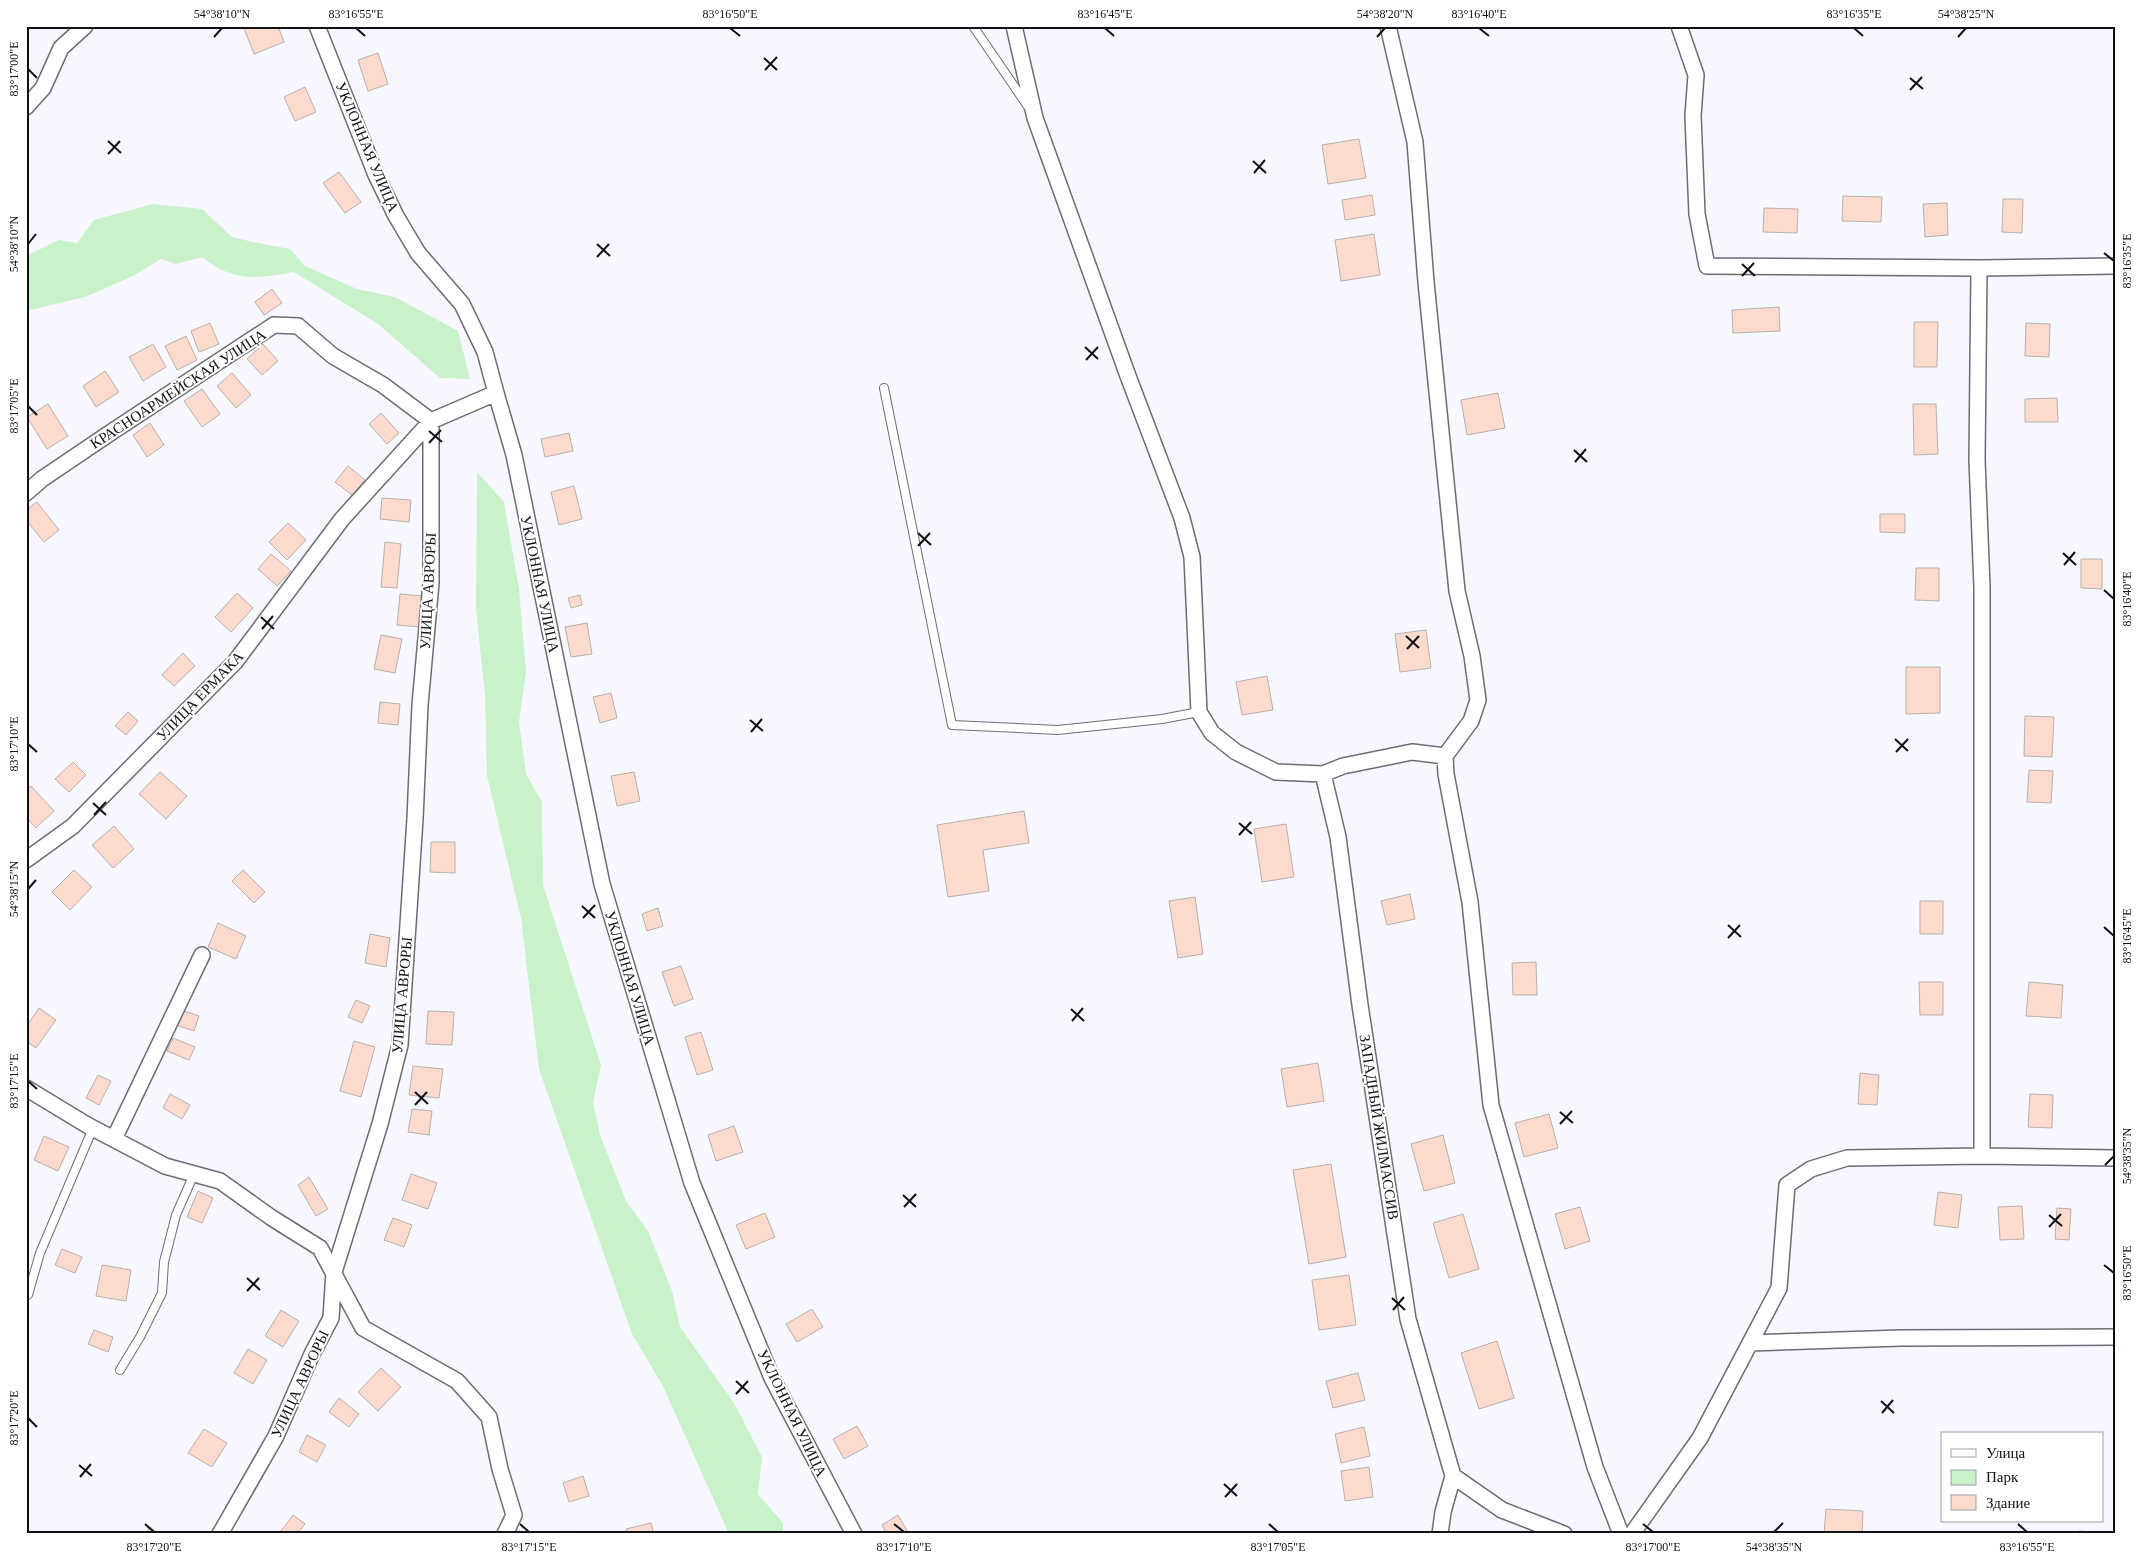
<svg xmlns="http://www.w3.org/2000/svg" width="2141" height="1560" viewBox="0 0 2141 1560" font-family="'Times New Roman',serif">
  <rect width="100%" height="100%" fill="#f7f8ff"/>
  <path fill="#c9f1ca" d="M153 204 202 209 232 237 253 242 290 249 305 266 357 289 395 297 458 331 470 379 440 378 378 324 294 272C256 279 233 282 202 257L176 264 161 259 133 276 85 297 26 311V256L59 240 77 243 94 220Z
    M477 472 504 502 519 589 526 672 519 722 526 774 542 802 543 885 601 1065 593 1102 600 1135 626 1201 648 1231 672 1291 680 1327 734 1403 762 1457 758 1494 783 1523V1534H729L663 1386 632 1334 539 1069 521 918 487 776 485 695 476 609Z"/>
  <path fill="#fcdace" stroke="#b9afab" d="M250 26H278L284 42 254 54 244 28Z
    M378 53 388 84 368 91 358 60Z
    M305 87 316 112 295 121 284 97Z
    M1359 139 1366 178 1328 184 1322 145Z
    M339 172 361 202 345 213 323 183Z
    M1372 195 1375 215 1345 220 1342 200Z
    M1843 196 1882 197 1881 222 1842 221Z
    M2003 199H2023L2022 233 2002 232Z
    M1947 203 1948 235 1925 237 1923 204Z
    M1764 208 1798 209 1797 233 1763 232Z
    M1374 234 1380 275 1341 281 1335 240Z
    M272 289 282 303 264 315 255 302Z
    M1779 307 1780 331 1733 333 1732 310Z
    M1914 322H1938L1937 367H1914Z
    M210 323 219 344 199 352 191 331Z
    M2026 323 2050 324 2049 357 2025 356Z
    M186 336 197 360 177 370 165 346Z
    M153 344 166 367 143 381 129 357Z
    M263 344 278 361 262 375 247 359Z
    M105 371 119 392 96 407 83 386Z
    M232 373 251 395 236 408 217 386Z
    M202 389 220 414 202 427 184 401Z
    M1498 393 1505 428 1467 435 1461 400Z
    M2057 398 2058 422H2025V399Z
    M48 404 68 436 47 449 27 417Z
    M1913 404H1936L1938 454 1914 455Z
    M381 413 399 433 387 444 369 424Z
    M150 423 164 445 147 457 133 435Z
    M569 433 573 451 545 457 541 439Z
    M348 466 365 480 352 495 335 482Z
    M574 486 582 519 559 525 551 492Z
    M382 498 411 500 409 522 380 519Z
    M37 502 59 530 44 542 26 520V510Z
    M1880 514H1905V533L1880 532Z
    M288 523 306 540 287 560 269 542Z
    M385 542 401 544 397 588 381 587Z
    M271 554 291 571 277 586 258 569Z
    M2081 559H2102V589L2081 588Z
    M1916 568H1939V601L1915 600Z
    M237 593 253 608 231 632 215 617Z
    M400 594 423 596 420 627 397 625Z
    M580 595 582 605 571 608 568 598Z
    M587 623 592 654 571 657 565 627Z
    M1426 630 1431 668 1400 672 1395 634Z
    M381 635 402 639 395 673 374 669Z
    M183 653 195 666 174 686 162 675Z
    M1906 667H1940V713L1906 714Z
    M1267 676 1273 710 1242 715 1236 682Z
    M611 693 617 718 600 723 593 697Z
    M380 702 400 704 398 725 378 723Z
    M128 712 138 721 126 735 115 726Z
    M2025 716 2054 717 2052 757 2024 756Z
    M73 762 86 775 69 792 55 779Z
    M2029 770 2053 771 2051 803 2027 802Z
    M160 772 187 796 166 819 139 794Z
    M634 772 640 801 617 806 611 776Z
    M31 786 54 811 36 828 26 817V791Z
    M1024 811 1029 843 983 850 989 891 948 897 937 825Z
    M1286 824 1294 877 1262 882 1254 829Z
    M114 826 134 849 113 868 92 845Z
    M431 842H455V873L430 872Z
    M74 870 92 887 70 910 52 892Z
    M243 870 265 892 254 903 232 881Z
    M1410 894 1415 919 1387 925 1381 901Z
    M1195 897 1203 954 1178 958 1169 901Z
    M1920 901H1943V934H1920Z
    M658 908 663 926 647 931 642 914Z
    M218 923 246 936 236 959 208 947Z
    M370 934 390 938 386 967 365 963Z
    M1536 962 1537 995H1513L1512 963Z
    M681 966 693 999 674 1006 662 972Z
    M1919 982H1943V1015H1920Z
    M2029 982 2063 985 2061 1018 2026 1016Z
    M356 1000 370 1006 362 1023 348 1017Z
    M39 1008 56 1020 36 1048 26 1041V1027Z
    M181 1010 199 1016 194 1031 176 1025Z
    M428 1011 454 1012 452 1045 426 1044Z
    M701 1032 713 1070 697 1075 685 1037Z
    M173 1038 195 1047 189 1060 167 1051Z
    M354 1041 375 1047 361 1097 340 1091Z
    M1318 1063 1324 1101 1287 1107 1281 1069Z
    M413 1066 443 1069 439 1098 409 1095Z
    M1860 1073 1879 1075 1877 1105 1858 1104Z
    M98 1075 111 1081 99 1105 86 1098Z
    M170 1094 190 1105 182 1119 163 1108Z
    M2030 1094 2053 1095 2052 1128 2028 1127Z
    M412 1109 432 1111 429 1135 408 1132Z
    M1549 1114 1558 1148 1524 1157 1515 1123Z
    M734 1126 743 1152 716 1161 708 1135Z
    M1443 1135 1455 1183 1424 1191 1411 1144Z
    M44 1136 69 1147 58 1171 34 1160Z
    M1331 1164 1346 1257 1309 1264 1293 1170Z
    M411 1174 437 1183 428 1209 402 1200Z
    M309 1177 328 1209 316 1216 298 1185Z
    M198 1191 213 1198 202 1223 187 1217Z
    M1938 1192 1962 1195 1958 1228 1934 1225Z
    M2022 1206 2024 1239 2000 1240 1998 1207Z
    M1580 1207 1590 1241 1565 1249 1555 1214Z
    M2057 1208 2071 1209 2069 1240 2055 1239Z
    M765 1213 775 1237 746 1249 736 1225Z
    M1463 1214 1479 1269 1449 1278 1433 1223Z
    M393 1218 412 1225 404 1247 384 1240Z
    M62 1249 82 1257 75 1273 55 1265Z
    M102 1265 131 1270 126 1301 96 1296Z
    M1349 1275 1356 1325 1319 1330 1312 1280Z
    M812 1309 823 1327 797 1342 786 1324Z
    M281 1310 299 1321 283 1347 265 1336Z
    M94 1330 113 1337 108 1352 88 1344Z
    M1497 1341 1514 1398 1479 1409 1461 1353Z
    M248 1349 267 1360 253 1384 234 1373Z
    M381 1368 401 1387 378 1411 358 1392Z
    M1358 1373 1365 1400 1333 1408 1326 1381Z
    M339 1398 359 1414 349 1427 329 1412Z
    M857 1426 868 1446 844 1459 833 1439Z
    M1364 1427 1370 1456 1341 1463 1335 1434Z
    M204 1429 227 1443 212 1467 188 1453Z
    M307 1435 326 1445 317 1462 299 1452Z
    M1369 1467 1373 1497 1345 1501 1341 1471Z
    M583 1476 589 1496 569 1502 563 1483Z
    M1826 1509 1863 1511 1862 1534H1824Z
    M293 1515 305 1524 297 1534H284L281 1531Z
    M898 1515 909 1534H887L882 1525Z
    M651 1523 654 1534H627L626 1529Z
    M150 1527 159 1534H145Z
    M569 1531V1534H551Z
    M2079 1531 2114 1533V1534H2079Z"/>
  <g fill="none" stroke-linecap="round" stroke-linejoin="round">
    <defs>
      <path id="lane" d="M973 26 1029 108
        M884 388 952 725 1058 730 1162 719 1199 712
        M28 1295 40 1253 93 1128
        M120 1370 140 1337 162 1293 164 1262 176 1215 194 1174"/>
      <path id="street" d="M1014 26 1035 118 1128 376 1182 518 1192 557 1199 712 1212 733 1236 752 1276 772 1323 774 1343 766 1412 752 1445 756 1471 721 1478 700 1472 656 1457 591 1426 282 1415 142 1388 26
        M1679 26 1696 75 1693 116 1697 214 1707 266 1979 268 2115 266
        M26 107 43 88 61 48 85 26
        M1979 268 1977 460 1982 587V1156
        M496 393 514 455 602 884 692 1183 772 1378 854 1534
        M26 493 42 479 113 431 274 325 298 326 333 356 383 385 431 421
        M1445 756 1446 774 1470 902 1491 1105 1595 1467 1621 1534
        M1323 774 1338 837 1360 1005 1408 1319 1453 1476
        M26 860 73 826 235 662 342 519 431 421 496 393 485 352 462 304 418 253 396 216 376 175 317 26
        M26 1088 87 1125 165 1166 220 1181 272 1218 320 1248 363 1328 457 1381 489 1417 500 1469 514 1515 505 1534
        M114 1139 202 955
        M1750 1343 1779 1288 1787 1185 1811 1169 1847 1158 1982 1156 2115 1158
        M220 1534 276 1436 312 1354 331 1318 334 1272 380 1124 400 1045 415 819 420 705 431 583V421
        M1440 1534 1443 1512 1453 1476 1502 1510 1564 1534
        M1632 1534 1700 1438 1750 1343 1901 1338 2115 1337"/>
    </defs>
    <use href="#lane" stroke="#6c6c74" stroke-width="10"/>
    <use href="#street" stroke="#6c6c74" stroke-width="18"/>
    <use href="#lane" stroke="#fff" stroke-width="8"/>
    <use href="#street" stroke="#fff" stroke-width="15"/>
  </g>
  <path fill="none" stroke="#101114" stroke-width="2" d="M356 28 365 36M730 28 740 36M1105 28 1114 36M1479 28 1489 36M1854 28 1863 36M214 37 222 28M1377 37 1385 28M1958 37 1966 28M764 58 777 70M28 69 37 78M765 70 777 57M1910 78 1923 89M1910 90 1922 77M108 141 121 153M108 154 120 141M1253 161 1266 173M1254 173 1265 160M28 244 36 234M597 244 610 256M2104 253 2114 261M597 257 609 244M1742 264 1755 276M1742 276 1754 263M1085 347 1098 359M1086 360 1098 347M28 406 37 415M429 431 442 442M429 443 441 430M1574 450 1587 462M1575 462 1586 449M918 533 931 545M918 546 930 533M2063 553 2076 565M2064 565 2075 552M2104 590 2114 599M261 617 274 629M262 629 273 616M1406 636 1419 648M1407 649 1419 636M750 720 763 731M751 732 762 719M1895 739 1908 751M28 744 37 752M1896 752 1908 739M93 803 106 815M94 815 106 802M1239 823 1252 834M1239 835 1251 822M28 889 36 880M582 906 595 918M583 918 595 905M1728 925 1741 937M2104 927 2114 936M1728 938 1740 925M1071 1009 1084 1021M1072 1021 1083 1008M28 1081 37 1089M415 1092 428 1104M415 1105 427 1092M1560 1112 1573 1123M1560 1124 1572 1111M2105 1165 2114 1156M903 1195 916 1207M904 1207 916 1194M2049 1215 2062 1226M2049 1227 2061 1214M2104 1265 2114 1273M247 1278 260 1290M247 1291 259 1278M1392 1298 1405 1310M1393 1310 1404 1297M736 1381 749 1393M736 1394 748 1381M1881 1401 1894 1413M1882 1413 1893 1400M28 1418 37 1427M79 1465 92 1476M80 1477 91 1464M1224 1484 1237 1496M1225 1497 1237 1484M145 1524 154 1532M520 1524 529 1532M894 1524 904 1532M1269 1524 1278 1532M1643 1524 1653 1532M2018 1524 2027 1532M1774 1532 1783 1523"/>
  <g text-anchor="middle" stroke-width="4" stroke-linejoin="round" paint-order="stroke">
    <g font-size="15" fill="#101114" stroke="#fff">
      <text transform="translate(367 147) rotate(67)" y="5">УКЛОННАЯ УЛИЦА</text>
      <text transform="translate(178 389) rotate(-33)" y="5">КРАСНОАРМЕЙСКАЯ УЛИЦА</text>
      <text transform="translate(540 584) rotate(78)" y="5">УКЛОННАЯ УЛИЦА</text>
      <text transform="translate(428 591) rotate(-87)" y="5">УЛИЦА АВРОРЫ</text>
      <text transform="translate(200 696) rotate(-46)" y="5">УЛИЦА ЕРМАКА</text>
      <text transform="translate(630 978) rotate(73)" y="5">УКЛОННАЯ УЛИЦА</text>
      <text transform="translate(402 995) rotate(-85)" y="5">УЛИЦА АВРОРЫ</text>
      <text transform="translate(1379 1127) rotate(81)" y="5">ЗАПАДНЫЙ ЖИЛМАССИВ</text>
      <text transform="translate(300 1384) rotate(-65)" y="5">УЛИЦА АВРОРЫ</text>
      <text transform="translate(792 1413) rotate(64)" y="5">УКЛОННАЯ УЛИЦА</text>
    </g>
  </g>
  <rect width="2141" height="1560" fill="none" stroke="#ffffff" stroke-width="55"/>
  <rect x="1941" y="1432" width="162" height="90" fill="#ffffff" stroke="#9fa0a1"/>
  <rect x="1951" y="1449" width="25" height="8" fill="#ffffff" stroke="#9fa0a1"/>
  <text x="1986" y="1458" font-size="15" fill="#101114">Улица</text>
  <rect x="1951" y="1470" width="25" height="15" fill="#c9f1ca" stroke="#9fa0a1"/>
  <text x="1986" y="1482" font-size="15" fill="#101114">Парк</text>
  <rect x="1951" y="1495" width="25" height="15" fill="#fcdace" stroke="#9fa0a1"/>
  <text x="1986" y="1508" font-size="15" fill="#101114">Здание</text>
  <rect x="28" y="28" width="2086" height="1504" fill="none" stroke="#101114" stroke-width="2"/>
  <g font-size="12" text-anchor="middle" fill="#101114">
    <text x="222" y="18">54°38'10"N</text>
    <text x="356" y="18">83°16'55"E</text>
    <text x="730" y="18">83°16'50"E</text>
    <text x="1105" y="18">83°16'45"E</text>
    <text x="1385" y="18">54°38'20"N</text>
    <text x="1479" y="18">83°16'40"E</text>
    <text x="1854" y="18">83°16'35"E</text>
    <text x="1966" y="18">54°38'25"N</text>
    <text transform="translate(14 69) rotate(-90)" y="4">83°17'00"E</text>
    <text transform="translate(14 244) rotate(-90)" y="4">54°38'10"N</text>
    <text transform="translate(2127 261) rotate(-90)" y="4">83°16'35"E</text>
    <text transform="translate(14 406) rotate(-90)" y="4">83°17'05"E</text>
    <text transform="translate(2127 599) rotate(-90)" y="4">83°16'40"E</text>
    <text transform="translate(14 744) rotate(-90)" y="4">83°17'10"E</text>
    <text transform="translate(14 889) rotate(-90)" y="4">54°38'15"N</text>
    <text transform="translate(2127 936) rotate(-90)" y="4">83°16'45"E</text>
    <text transform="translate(14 1081) rotate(-90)" y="4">83°17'15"E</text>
    <text transform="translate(2127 1156) rotate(-90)" y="4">54°38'35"N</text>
    <text transform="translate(2127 1273) rotate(-90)" y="4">83°16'50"E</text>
    <text transform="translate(14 1418) rotate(-90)" y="4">83°17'20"E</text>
    <text x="154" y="1551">83°17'20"E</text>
    <text x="529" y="1551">83°17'15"E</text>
    <text x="904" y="1551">83°17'10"E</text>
    <text x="1278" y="1551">83°17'05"E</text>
    <text x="1653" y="1551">83°17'00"E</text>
    <text x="1774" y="1551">54°38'35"N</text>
    <text x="2027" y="1551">83°16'55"E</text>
  </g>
</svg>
